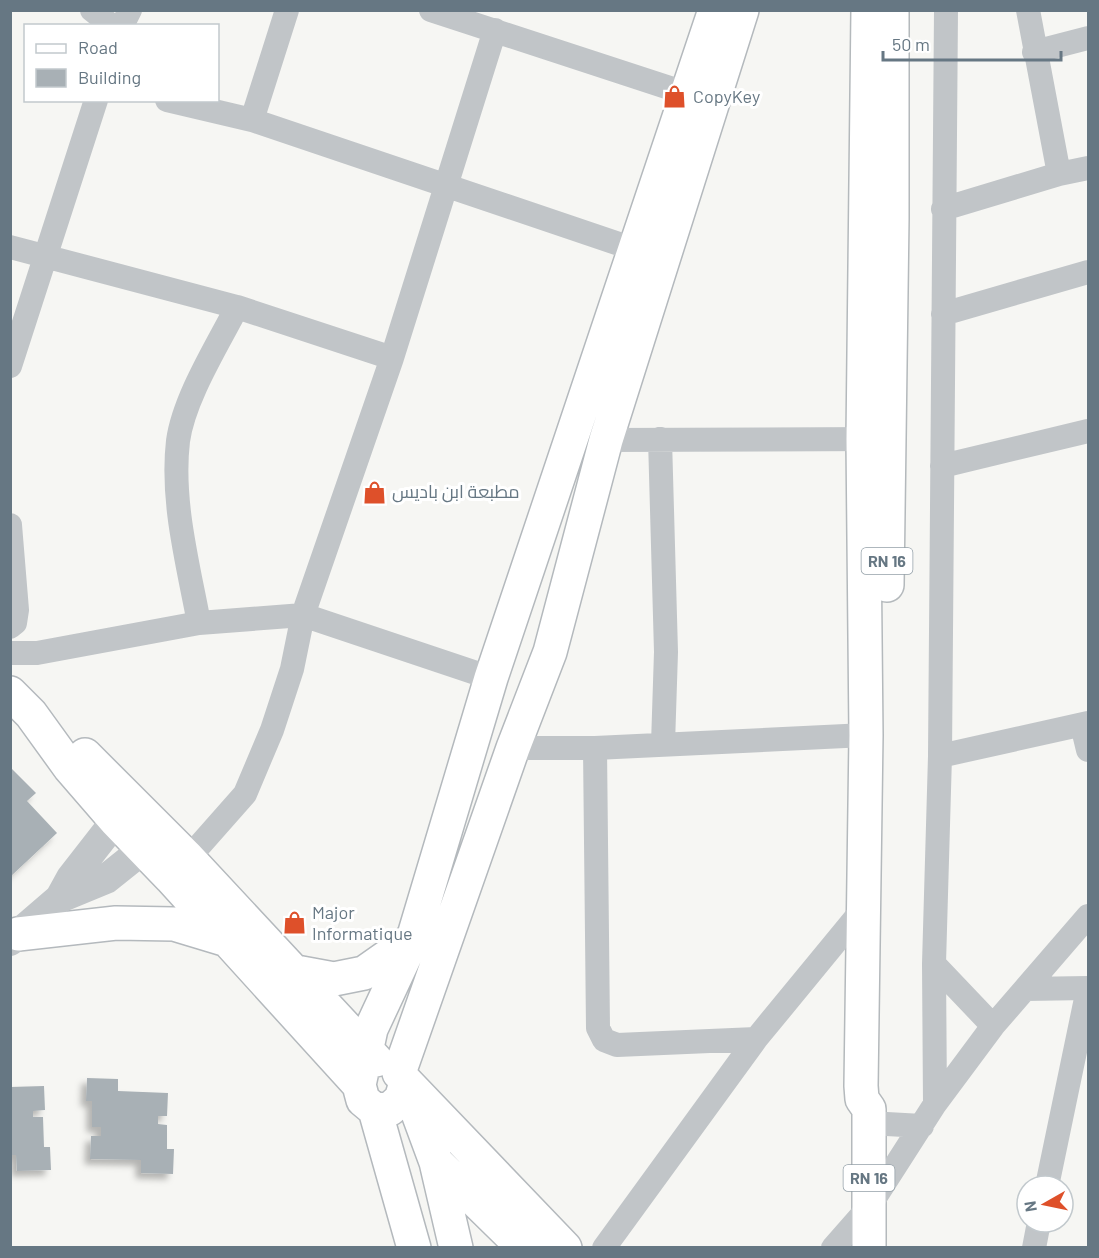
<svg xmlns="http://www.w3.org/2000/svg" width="1099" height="1258" viewBox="0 0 1099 1258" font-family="Barlow,Cairo,sans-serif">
  <defs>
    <filter id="shadow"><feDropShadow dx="-5.5" dy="5.5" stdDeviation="3" flood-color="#0004"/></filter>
  </defs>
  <rect width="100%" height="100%" fill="#f6f6f3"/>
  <path fill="#a8b0b5" filter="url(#shadow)" d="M10 767 36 793 27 801 57 833 10 877Z
    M87 1078 118 1079V1091L168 1093 167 1116H158V1124L167 1125V1149H174L173 1174 141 1173V1160L90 1159 91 1136H101V1127H92V1101H86Z
    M44 1086 45 1110 33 1111V1117H43L44 1147H50L51 1170 17 1171 16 1155H10V1087Z"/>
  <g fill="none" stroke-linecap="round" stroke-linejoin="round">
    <defs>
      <path id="secondary" d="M10 693 31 714 70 768 115 820 171 878 359 1085
        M85 755 188 858 376 1060
        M18 934 116 923 174 924 227 940
        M296 972 334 979 364 973 411 940
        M399 1073 513 748 550 652 606 440 742 10
        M403 1079 565 1248
        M405 1086 401 1099 390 1109 375 1110 363 1100 359 1085 371 1029 413 939 491 678 715 10
        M412 1097 436 1162 456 1248
        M375 1110 414 1248
        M436 1162 524 1248"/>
      <path id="primary" d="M868 10 863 440 866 735 861 1086 862 1099 869 1109V1248
        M887 585 892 218V10"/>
    </defs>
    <use href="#secondary" stroke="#b4b9bd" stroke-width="36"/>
    <use href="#primary" stroke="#b4b9bc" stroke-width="36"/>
    <path stroke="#c1c5c8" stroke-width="24" d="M92 10 112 26
      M431 10 688 94
      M1028 10 1059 174
      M122 26 130 10
      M1034 52 1088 38
      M167 100 252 120 637 250
      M252 120 287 10
      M943 209 1059 174 1088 168
      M10 247 237 307 392 358
      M943 314 1088 272
      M10 366 96 100
      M660 439 666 652 663 744
      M606 440 880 439
      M942 466 1088 431
      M10 525 17 610 15 623 10 627
      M199 623C188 564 171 501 178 441 184 398 217 346 237 307
      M10 653H37L199 623 303 615 392 358 495 30
      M1082 725 1088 750
      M513 748H595L866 735
      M595 748 598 1028 604 1040 617 1045 756 1039
      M940 756 1088 723
      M177 871 245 794 272 730 292 669 303 615 491 678
      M934 964 993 1026
      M1025 989 1088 988
      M935 1104 993 1026 1088 916
      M869 1123 922 1126
      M1047 1186 1088 989
      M604 1248 756 1039 862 910
      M833 1248 869 1207 935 1104 934 964 940 756 946 10
      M1034 1248 1039 1222"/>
    <path stroke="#c1c5c8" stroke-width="30" d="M60 898 106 879 161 835
      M10 941 60 898 71 878 131 801"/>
    <use href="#secondary" stroke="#fff" stroke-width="33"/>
    <use href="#primary" stroke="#fff" stroke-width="33"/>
  </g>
  <defs>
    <symbol id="shop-bare" viewBox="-9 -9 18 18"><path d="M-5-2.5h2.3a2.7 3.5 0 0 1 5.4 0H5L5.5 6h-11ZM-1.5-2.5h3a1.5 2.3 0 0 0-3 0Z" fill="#de502a" stroke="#fff" stroke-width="2.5" paint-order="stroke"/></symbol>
  </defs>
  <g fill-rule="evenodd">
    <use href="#shop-bare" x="658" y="80" width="33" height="33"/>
    <use href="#shop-bare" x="358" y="476" width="33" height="33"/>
    <use href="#shop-bare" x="278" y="906" width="33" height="33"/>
  </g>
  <g text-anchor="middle" stroke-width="6" stroke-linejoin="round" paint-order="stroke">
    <g fill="#fff" stroke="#94a0a8" stroke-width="1.5">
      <rect x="861.5" y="548" width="51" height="26" rx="4.5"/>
      <rect x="843.5" y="1165" width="51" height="26" rx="4.5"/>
    </g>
    <g font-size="16" font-weight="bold" fill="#667783">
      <text x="887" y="567">RN 16</text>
      <text x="869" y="1184">RN 16</text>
    </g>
    <g font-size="18" fill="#667783" stroke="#fff" text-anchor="start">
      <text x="693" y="103">CopyKey</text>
      <text x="392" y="498">مطبعة ابن باديس</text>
      <text x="312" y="919">Major<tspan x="312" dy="21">Informatique</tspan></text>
    </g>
  </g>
  <rect width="1099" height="1258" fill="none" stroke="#667783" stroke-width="24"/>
  <rect x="24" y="24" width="195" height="78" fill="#ffffff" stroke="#c2c9cd" stroke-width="1.5"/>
  <rect x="36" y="44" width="30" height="9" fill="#ffffff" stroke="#c2c9cd" stroke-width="1.5"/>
  <text x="78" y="54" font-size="18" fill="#667783">Road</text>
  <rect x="36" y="69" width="30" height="18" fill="#a8b0b5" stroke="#c2c9cd" stroke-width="1.5"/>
  <text x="78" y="84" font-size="18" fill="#667783">Building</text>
  <g transform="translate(1045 1204) rotate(261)"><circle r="28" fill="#ffffff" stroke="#c2c9cd" stroke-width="1.5"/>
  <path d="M0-4.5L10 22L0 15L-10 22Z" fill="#de502a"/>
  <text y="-9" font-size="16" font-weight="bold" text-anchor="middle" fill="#667783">N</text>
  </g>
  <path d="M883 51v9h178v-9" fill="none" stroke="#667783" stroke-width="3"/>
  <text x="892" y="51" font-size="18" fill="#667783" stroke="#ffffff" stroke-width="4.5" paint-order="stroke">50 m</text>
</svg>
